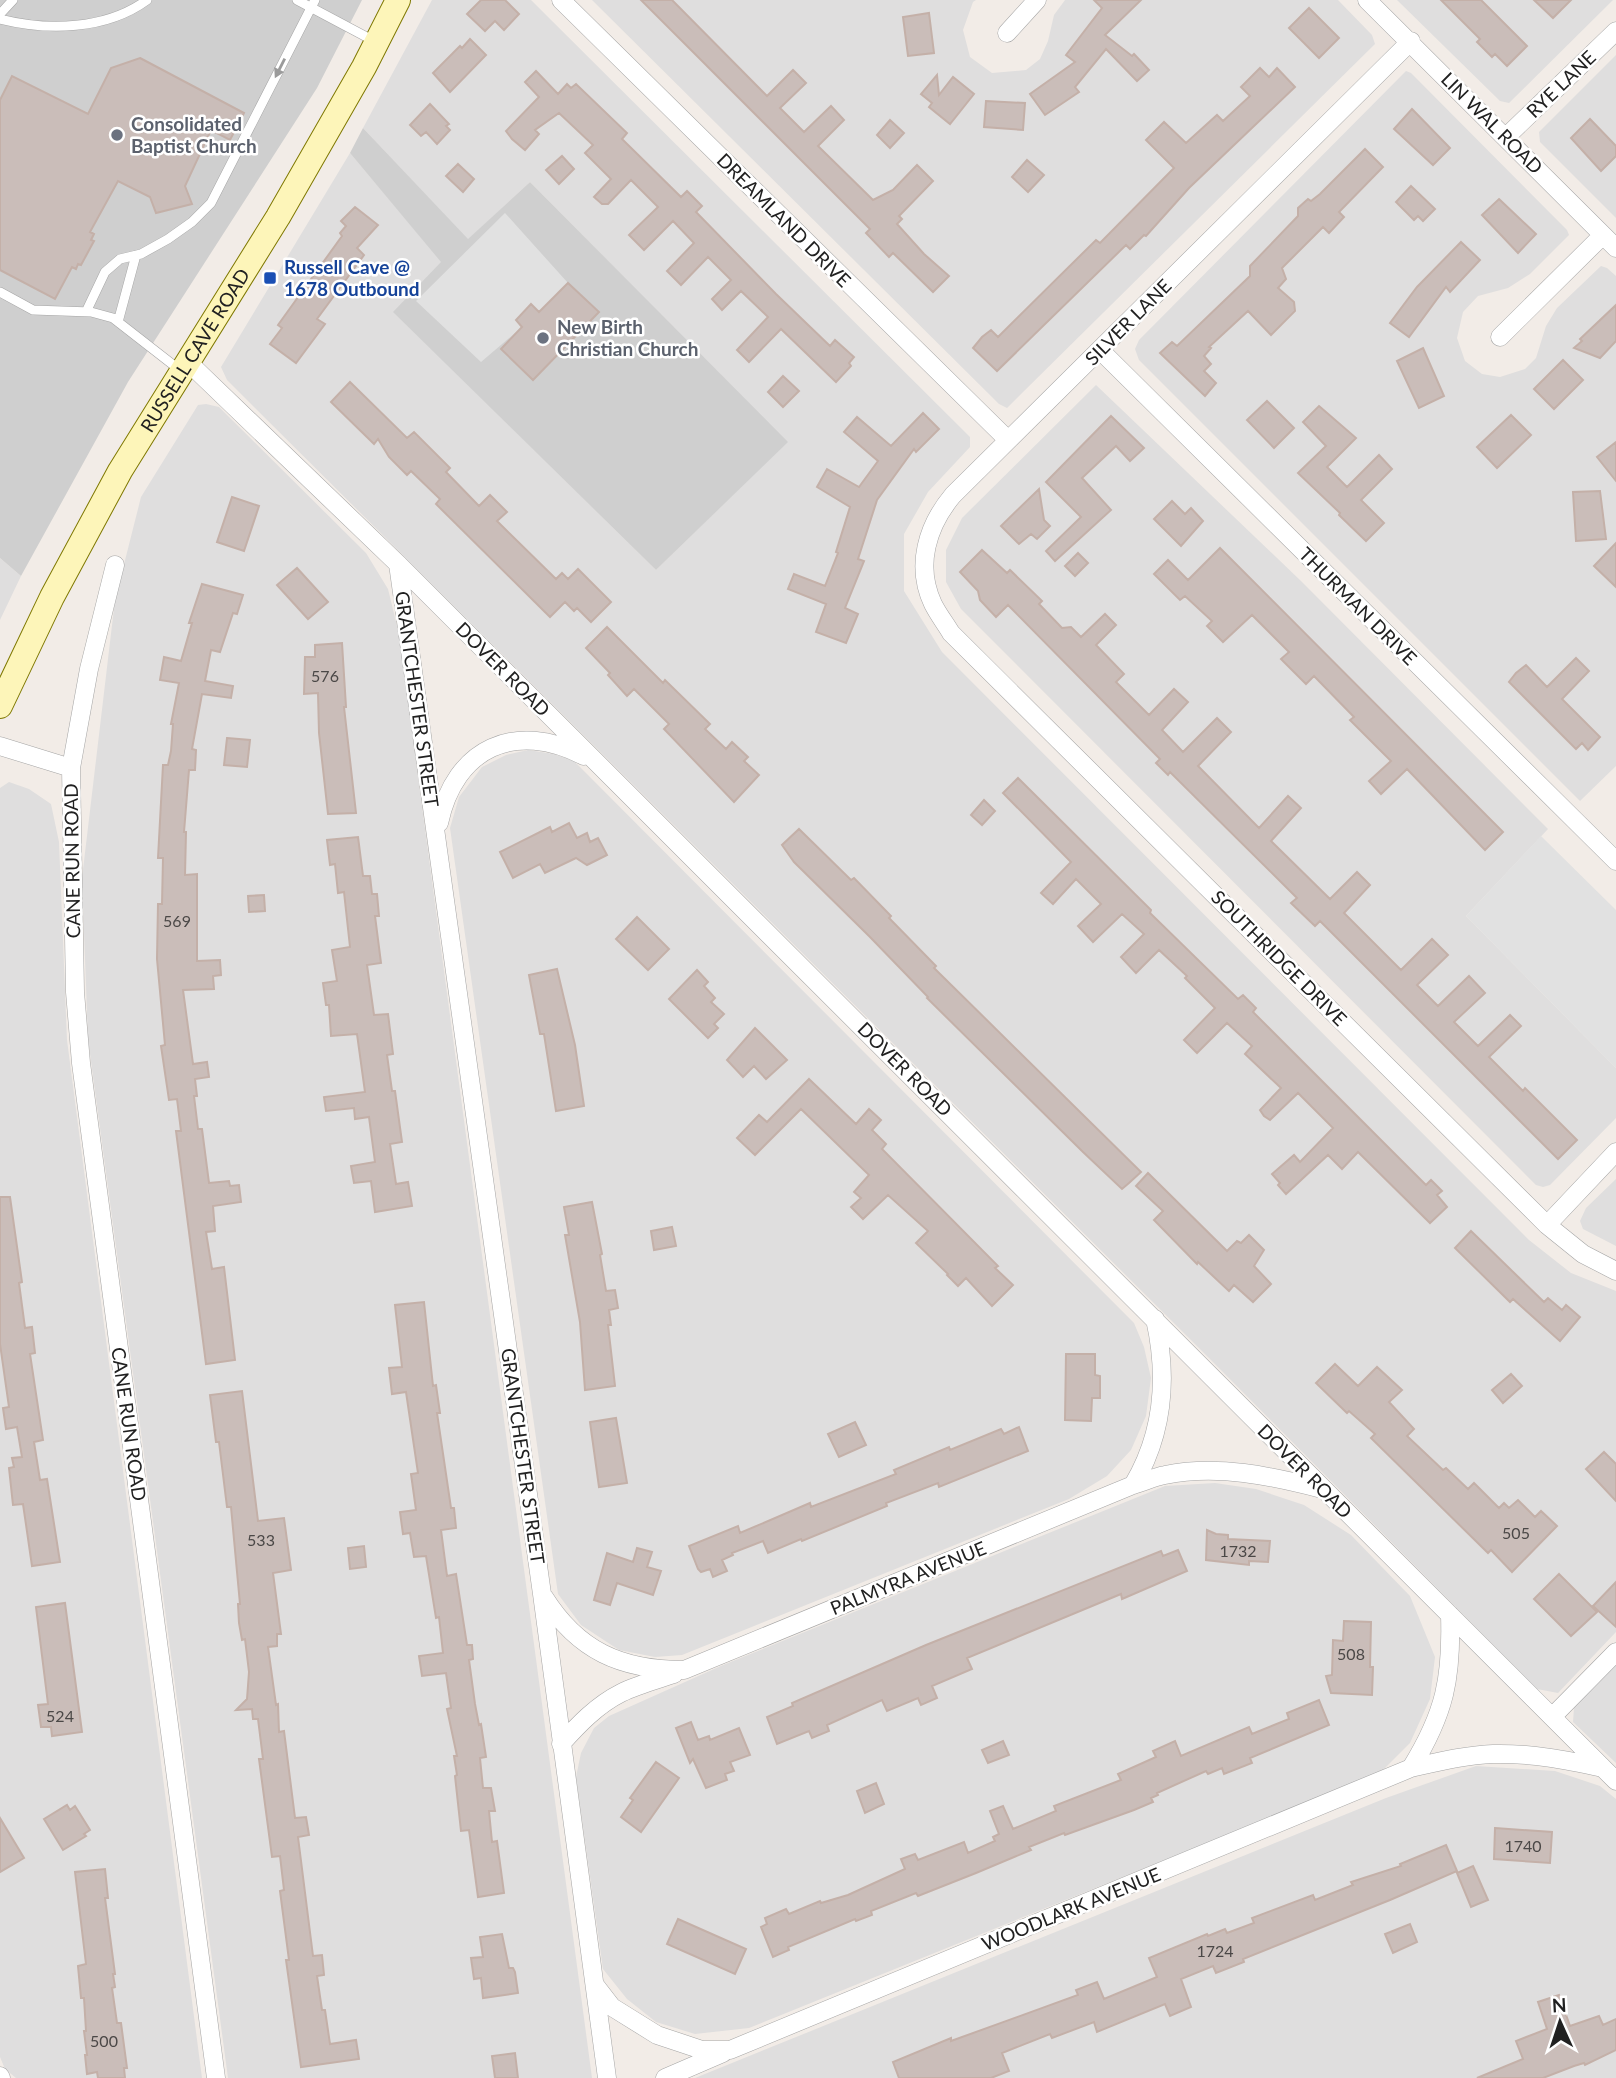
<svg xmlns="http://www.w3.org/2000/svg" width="1616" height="2078" viewBox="0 0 1616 2078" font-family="Lato,sans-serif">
  <rect width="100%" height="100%" fill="#f2ece7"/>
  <path fill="#dfdede" d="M432 0H531L970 437V447L928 492 904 534V591L942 652 1529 1240 1571 1273 1616 1291V1632L1558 1693 1537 1689 1209 1358 227 380 221 367 350 153 442 262 394 312 656 570 787 442 530 182 468 240 363 128Z
    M592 0H976L973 2 963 30 970 57 992 73 1026 70 1040 59 1048 41 1054 15 1065 0H1338L1372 35 1375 44 1007 408 999 404Z
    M1397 0H1613L1509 103 1500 101Z
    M1616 55V218L1540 142 1539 132Z
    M1406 71 1411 73 1567 230 1569 235 1530 274 1508 288 1478 296 1463 312 1457 338 1465 361 1482 374 1500 377 1525 369 1536 358 1546 326 1557 308 1601 266 1607 268 1616 276V766L1580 801 1139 360 1135 349 1139 340Z
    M1096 385 1301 581 1548 829 1466 916 1616 1068V1118L1550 1185 1543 1187 1536 1185 961 609 946 582V550L962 518Z
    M206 404 219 407 366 553 388 589 399 634 592 2078H228L88 1039 82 878 115 600 141 497 198 405Z
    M0 558 21 576 0 620Z
    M528 750 554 754 574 761 1134 1323 1144 1347 1151 1378 1146 1416 1131 1450 1107 1476 1069 1499 682 1655 655 1657 619 1650 581 1625 558 1594 450 828 459 797 482 767 506 755Z
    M9 782 29 789 51 804 59 842 67 1040 202 2078H16L5 2069 0 2057V788Z
    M1616 1179V1246L1583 1229 1580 1221 1586 1208Z
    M1215 1483 1256 1489 1304 1505 1351 1535 1410 1596 1435 1657 1430 1699 1410 1743 1380 1773 749 2028 695 2034 656 2022 627 1999 603 1969 576 1777 581 1753 594 1728 609 1716 723 1665 1165 1486Z
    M1616 1663V1763L1573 1722 1574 1708Z
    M1476 1766 1555 1771 1600 1786 1616 1799V2078H695L1386 1798Z"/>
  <path fill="#cfcfcf" d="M0 0H362L317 88 128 382 21 576 0 558Z
    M363 128 468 239 530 182 788 442 656 570 393 312 441 262 350 153Z"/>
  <path fill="#e1e1e1" d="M505 213 568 283 539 312 531 305 516 320 522 327 481 362 416 301Z
    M1541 836 1616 910V1068L1466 916Z"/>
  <path fill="#cabdb9" stroke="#c4b0a8" stroke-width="2" d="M481 0H505L519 14 504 30 495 21 485 31 467 14Z
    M641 0H672L767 96 793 70 806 83 780 108 804 132 831 106 844 120 818 146 873 200 893 190 917 165 933 181 899 216 902 219 897 224 924 254 949 276 933 292 893 253 889 257 866 233 870 229Z
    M1094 0H1141L1105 35 1132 56 1134 54 1149 70 1137 81 1106 49 1075 87 1079 92 1045 115 1030 94 1075 62 1066 55 1102 8Z
    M1441 0H1481L1527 46 1507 66 1495 54 1492 57 1477 42 1480 39Z
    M1534 0H1571L1553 18Z
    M1309 8 1339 38 1319 58 1289 28Z
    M929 13 934 53 908 56 903 17Z
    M470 39 486 55 450 92 433 73 460 46 462 48Z
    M140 58 244 113 230 140 211 130 185 186 192 204 156 213 150 197 118 181 90 232 94 234 91 240 94 241 81 265 78 264 76 269 72 267 55 299 0 270V100L12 76 88 114 111 68Z
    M1260 68 1269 77 1277 68 1295 87 1189 188 1146 236 1144 235 1130 249 1126 245 997 371 973 348 982 337 991 330 998 337 1096 240 1100 243 1174 168 1146 140 1164 122 1186 143 1217 115 1223 121 1250 96 1241 87Z
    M536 71 558 94 567 84 571 88 576 84 627 133 622 139 681 197 687 191 702 206 696 212 776 294 830 346 835 340 854 357 849 363 851 366 836 382 781 329 749 362 737 350 768 317 741 291 722 310 712 299 731 280 708 257 681 285 667 271 694 243 673 221 644 250 629 235 658 207 631 180 608 204H602L594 197 611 179 585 153 593 145 559 113 535 130 539 134 525 150 512 139 506 131 539 97 525 82Z
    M937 75 939 95 953 77 974 94 950 124 929 107 932 103 921 94Z
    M986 101 1025 103 1023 130 984 127Z
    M430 104 449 124 446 126 450 130 437 144 426 132 421 136 410 125Z
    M1412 109 1450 148 1433 165 1394 129Z
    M1590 119 1616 146V156L1601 171 1571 138Z
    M890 120 904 133 890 148 877 135Z
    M1365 149 1383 167 1339 212 1344 217 1329 233 1323 227 1282 268 1286 279 1278 288 1294 302 1295 311 1271 335 1248 311 1209 347 1211 348 1204 356 1211 364 1204 371 1216 383 1205 396 1160 353 1172 342 1177 346 1250 276V266L1298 216V208L1308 199 1311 201 1320 194Z
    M562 156 574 169 559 184 546 170Z
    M1027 160 1044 175 1028 192 1012 177Z
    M458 164 474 179 463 192 446 176Z
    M1411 186 1435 209 1423 221 1418 216 1414 220 1396 202Z
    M1499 199 1536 234 1518 253 1482 215Z
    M355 207 378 225 357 248 364 255 317 319 325 324 296 363 270 344 282 328 278 325 342 236 340 233 346 226 341 221Z
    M1461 242 1480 260 1450 292 1446 287 1409 337 1390 323 1417 287Z
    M568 283 599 312 533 380 501 349 522 327 516 320 531 304 539 312Z
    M1616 305V341L1600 358 1574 348 1582 341 1580 339Z
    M1423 348 1444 396 1419 408 1397 361Z
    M1563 360 1583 380 1554 409 1534 389Z
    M783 376 799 391 783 407 768 392Z
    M350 382 407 438 414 432 450 468 446 472 479 506 490 495 507 512 497 521 556 579 562 573 568 579 578 569 611 602 591 622 577 608 574 611 565 602 550 617 436 504 440 499 411 471 407 475 389 457 378 439 374 444 331 402Z
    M1267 401 1294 428 1274 448 1247 420Z
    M1319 406 1356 438 1327 467 1347 487 1379 455 1392 469 1361 500 1384 523 1366 541 1339 515 1340 513 1298 473 1326 446 1303 422Z
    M923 413 939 429 916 452 914 449 877 500 858 559 864 561 845 608 858 614 846 643 816 632 826 604 788 589 794 574 825 586 838 553 836 552 850 507 817 487 827 469 859 487 878 461 844 432 857 417 891 446Z
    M1511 415 1531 435 1497 468 1477 447Z
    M1111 416 1144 448 1130 461 1116 446 1082 478 1111 510 1055 561 1046 551 1081 517 1046 482Z
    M1616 442V481L1597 457Z
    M1039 489 1044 520 1050 526 1037 539 1031 534 1019 544 1001 526Z
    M1600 491 1606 539 1576 541 1573 492Z
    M232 497 259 506 244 551 217 542Z
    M1172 501 1185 514 1191 508 1203 521 1181 546 1154 519Z
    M1616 543V587L1594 566Z
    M1220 548 1503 832 1485 850 1407 769 1381 794 1369 781 1391 761 1350 720 1354 717 1314 676 1306 684 1281 659 1289 652 1252 615 1223 642 1207 626 1212 621 1185 596 1180 600 1154 574 1168 560 1188 580Z
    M982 550 1007 573 1010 570 1042 601 1039 604 1062 628 1071 627 1081 637 1105 614 1116 625 1096 645 1124 674 1116 682 1149 715 1174 689 1188 702 1162 730 1183 752 1217 718 1231 732 1198 766 1259 828 1288 796 1301 808 1271 841 1330 899 1357 872 1370 885 1344 913 1401 970 1432 939 1448 955 1417 985 1438 1006 1469 976 1485 993 1454 1022 1478 1046 1510 1015 1521 1026 1489 1057 1523 1091 1525 1088 1577 1140 1558 1159 1320 921 1315 926 1291 903 1297 898 1170 772 1168 775 1156 763 1160 759 1008 605 996 617 980 600 978 591 960 572Z
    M1078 553 1088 563 1075 576 1065 566Z
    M297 568 328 602 308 619 277 585Z
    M202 584 243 595 237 614 233 613 220 652 211 650 205 681 233 686 231 698 202 694 192 749 196 750 195 770H189L184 832H186L185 875 197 874V961L220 960 221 975 213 976 214 989 183 990 193 1064 207 1062 209 1077 195 1079 197 1096H194L198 1129H202L209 1183 229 1181 230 1186 239 1185 241 1202 213 1206 215 1231 206 1232 212 1269 224 1267 235 1360 206 1364 176 1131H181L177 1099 169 1100 161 1046 165 1045 157 959 158 904H162L163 858H158L163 765H168L171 751 173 724H171L179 683 160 680 164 657 181 661 192 623H189Z
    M607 627 663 683 665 680 710 724 705 729 726 749 732 742 748 757 744 761 759 775 734 802 664 729 669 724 634 689 627 696 608 675 610 673 586 648Z
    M342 643 346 707H344L356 813 328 814 319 733 318 693 304 694 305 657H315V645Z
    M1576 658 1589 671 1562 699 1600 737 1588 750 1582 743 1576 749 1509 682 1516 673 1526 665 1547 687Z
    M227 738 250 740 247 767 224 765Z
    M1018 778 1151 910 1150 913 1238 999 1243 995 1256 1008 1253 1012 1426 1185 1431 1180 1442 1191 1437 1195 1447 1207 1430 1223 1358 1152 1342 1169 1328 1155 1286 1194 1278 1185 1280 1183 1272 1174 1294 1155 1300 1162 1333 1128 1298 1093 1270 1120 1264 1116 1260 1110 1281 1088 1245 1054 1252 1046 1227 1023 1197 1053 1184 1040 1215 1008 1185 978 1187 976 1159 950 1136 973 1121 957 1144 934 1122 914 1093 942 1078 926 1101 904 1076 879 1053 904 1041 893 1071 862 1003 793Z
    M984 800 995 811 982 825 971 815Z
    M569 823 577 838 587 833 590 842 598 838 607 855 587 865 576 858 545 873 540 864 513 878 500 852 550 827 552 832Z
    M799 829 851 880 854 878 891 916 889 918 936 966 934 968 1141 1172 1129 1183 1122 1189 1083 1152 927 998 928 997 870 937 794 862 782 845Z
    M358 837 363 876H370L372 894H377L379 916H375L381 963 367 965 374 1015 388 1014 393 1054 387 1055 392 1091H395L402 1142 390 1144 396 1184 408 1182 412 1206 375 1212 371 1181 354 1183 351 1166 375 1162 369 1117 355 1119 354 1108 326 1111 324 1097 365 1092 357 1034 331 1036 329 1005H326L323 983 337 981 332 950 350 947 344 892 338 893 335 864 330 865 327 840Z
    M264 895 265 911 249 912 248 896Z
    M637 917 669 949 648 970 616 939Z
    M557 969 575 1045 584 1106 556 1111 544 1034H540L529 975Z
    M697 970 708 982 704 986 715 998 711 1002 724 1014 714 1024 718 1028 708 1038 669 999Z
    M755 1028 787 1060 766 1079 754 1066 743 1077 727 1060Z
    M809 1079 856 1124 869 1109 881 1120 872 1130 886 1144 882 1149 998 1266 995 1268 1013 1285 992 1306 966 1278 958 1286 947 1275 948 1274 916 1243 928 1231 888 1195 863 1219 851 1207 861 1198 854 1192 869 1175 801 1109 755 1155 737 1138 759 1115 767 1122Z
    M1148 1173 1227 1251 1237 1241 1241 1243 1249 1235 1264 1250 1254 1266 1271 1284 1253 1302 1234 1285 1229 1291 1198 1262 1197 1264 1154 1220 1163 1211 1136 1186Z
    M0 1197H10L22 1282 19 1283 25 1328 32 1327 35 1353 30 1354 43 1440 34 1442 40 1480 47 1479 60 1562 32 1566 23 1504 13 1505 9 1468 14 1467 12 1458 22 1457 17 1427 6 1429 3 1408 9 1407 0 1344Z
    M592 1202 602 1254 600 1255 606 1291 615 1290 618 1308 609 1310 611 1325H608L615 1386 585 1390 580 1322 565 1235H569L564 1207Z
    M672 1227 676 1246 654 1250 651 1231Z
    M1471 1231 1544 1302 1548 1298 1562 1310 1566 1305 1580 1317 1560 1341 1513 1299 1510 1302 1455 1248Z
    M424 1302 433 1386 436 1385 440 1413H437L451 1508H454L456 1528 441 1530 447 1576 456 1574 467 1645H472L473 1659 469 1660 475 1704 479 1725 481 1724 486 1757 480 1758 483 1788H491L495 1811H489L492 1842 497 1841 504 1893 478 1897 469 1830 461 1831 455 1776 457 1775 454 1756H457L447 1709 451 1708 446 1673 422 1676 419 1656 443 1653 439 1617 436 1618 426 1556 414 1557 410 1533 403 1534 400 1512 416 1510 411 1474 418 1473 406 1392 392 1394 389 1368 402 1367 395 1305Z
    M1066 1354H1095V1375L1100 1376V1398H1092L1091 1421 1065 1420Z
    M1335 1364 1358 1386 1377 1367 1402 1390 1389 1402 1414 1429 1407 1436 1443 1470 1446 1468 1468 1489 1474 1483 1499 1508 1504 1503 1509 1508 1518 1500 1535 1517 1541 1511 1557 1526 1512 1572 1491 1550 1488 1553 1371 1438 1375 1434 1349 1411 1347 1413 1316 1383Z
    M1511 1374 1522 1386 1503 1403 1492 1390Z
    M242 1391 258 1521 284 1518 291 1570 273 1573 281 1634H277V1646L268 1647 276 1705 278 1704 279 1732 284 1731 295 1818 306 1817 309 1835 298 1837 313 1956 322 1955 324 1975 317 1976 322 2010H325L330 2044 356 2040 359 2059 301 2067 286 1960H289L280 1891 284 1890 280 1856 272 1857 259 1759H263L258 1719H253L252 1709 236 1710 247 1699 249 1672 245 1639 242 1640 239 1623 238 1604H240L231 1507H227L219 1442H216L210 1395Z
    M616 1418 627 1483 599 1487 590 1422Z
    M855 1422 866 1445 839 1457 828 1434Z
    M1019 1427 1028 1451 939 1487 938 1483 886 1503 887 1506 802 1541 801 1539 768 1553 763 1541 732 1553 733 1555 722 1560 727 1571 713 1577 710 1569 701 1572 698 1569 689 1546 738 1526 740 1533 810 1503 811 1507 896 1474 894 1470 949 1447 950 1450 1001 1429 1004 1434Z
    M1604 1452 1616 1464V1501L1586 1469Z
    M1207 1530 1216 1534 1228 1535V1539L1270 1541 1268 1562 1249 1561V1565L1206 1560Z
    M364 1546 366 1567 350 1569 348 1548Z
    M637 1548 652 1552 647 1567 661 1571 653 1595 617 1583 610 1605 594 1600 607 1553 633 1562Z
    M1178 1550 1187 1571 1122 1599 1121 1594 967 1658 972 1669 932 1686 937 1698 921 1705 918 1698 887 1711 882 1700 827 1725 829 1731 812 1738 809 1731 777 1744 767 1717 793 1706 792 1703 926 1645 1161 1551 1163 1556Z
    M1559 1574 1597 1612 1571 1636 1534 1599Z
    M1616 1582V1627L1593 1606Z
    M65 1603 82 1732 52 1736 51 1727H41L38 1705 48 1704 36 1607Z
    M1344 1621 1371 1622 1370 1667H1373L1372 1695 1331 1693 1326 1676 1332 1675 1333 1640 1343 1641Z
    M1319 1700 1329 1725 1250 1758 1252 1763 1224 1774 1222 1768 1208 1774 1206 1771 1157 1793 1158 1795 1151 1798 1153 1802 1134 1810 1065 1835 1064 1833 1029 1847 1031 1850 976 1873 918 1896 916 1893 871 1911 872 1915 856 1921 855 1919 788 1947 789 1950 773 1957 761 1927 767 1924 765 1918 786 1909 789 1914 820 1901 821 1903 848 1895 905 1869 901 1859 915 1854 918 1860 964 1842 968 1853 995 1841 993 1837 999 1834 990 1811 1003 1806 1013 1829 1056 1811 1054 1806 1121 1780 1118 1774 1156 1757 1153 1751 1175 1741 1181 1756 1249 1727 1252 1734 1289 1719 1287 1713Z
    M691 1722 698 1740 709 1736 710 1740 739 1728 750 1755 730 1762 734 1771 725 1774 727 1780 706 1788 693 1759 690 1763 676 1728Z
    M1003 1741 1009 1755 988 1763 982 1750Z
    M656 1762 679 1778 641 1832 621 1817 633 1800 630 1798Z
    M876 1783 884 1804 865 1813 857 1791Z
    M67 1805 70 1810 75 1806 90 1830 84 1834 86 1836 63 1850 44 1819Z
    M0 1818 24 1858 0 1872Z
    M1495 1828 1552 1832 1550 1863 1494 1859Z
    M1446 1845 1457 1871 1390 1900 1243 1959 1244 1962 1216 1973 1213 1966 1181 1979 1191 2007 1170 2016 1165 2004 1097 2032 1094 2022 1052 2038 1050 2034 1002 2053 1009 2071 991 2078H899L893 2062 951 2038V2041L1078 1995 1076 1990 1097 1982 1104 1999 1157 1977 1149 1958 1207 1934 1208 1936 1225 1929 1227 1933 1254 1923 1252 1918 1313 1895 1315 1900 1353 1885 1351 1882 1401 1866 1400 1864Z
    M1473 1866 1488 1900 1471 1907 1457 1873Z
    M105 1869 108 1898H105L115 1974H113L115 1987 112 1988 117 2023H121L127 2068H124L125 2078H98L97 2072 87 2074 85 2055H87L84 2031H86L84 1998H81L78 1966 86 1964 75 1872Z
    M678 1919 746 1949 735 1974 667 1944Z
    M1410 1924 1417 1942 1393 1953 1385 1934Z
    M502 1934 509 1968H513L515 1972 518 1993 483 1998 481 1978 474 1979 471 1958 483 1957 480 1937Z
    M1559 1995 1570 2026 1599 2016 1603 2025 1616 2019V2050L1585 2065 1584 2063 1574 2066 1543 2078H1477L1523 2059 1516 2041 1547 2029 1538 2002Z
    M515 2053 518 2078H495L492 2056Z"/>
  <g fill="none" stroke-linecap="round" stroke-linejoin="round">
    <defs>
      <path id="service" d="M297 0 376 42
        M0 14 13 0
        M0 19C48 31 106 30 147 0
        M0 292 33 310 91 312 113 318 181 371
        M86 312 105 272 120 259 141 254 168 239 192 222 211 203 315 0
        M118 322 136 255"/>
      <path id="minor" d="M561 0 1008 440
        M1367 0 1616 248
        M1007 33 1037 0
        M1411 41 953 495C927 526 915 566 933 604 938 614 945 623 951 633L1547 1225 1583 1254 1616 1271
        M1506 137 1616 31
        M1500 337 1603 235
        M1100 350 1616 861
        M189 363 398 564 1616 1781
        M398 564 542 1594 607 2078
        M115 565 89 669 71 768 75 992 81 1063 216 2078
        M0 746 71 768
        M439 823C455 748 515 720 584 756
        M1547 1225 1616 1152
        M1133 1485C1144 1482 1154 1477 1165 1475 1217 1464 1271 1476 1322 1489
        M544 1597C578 1651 621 1670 684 1670L1133 1485C1164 1433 1168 1377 1155 1319
        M1552 1717 1616 1652
        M561 1744C578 1725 597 1705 621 1693 637 1685 656 1680 674 1674
        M1411 1768C1438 1762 1466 1755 1493 1754 1531 1753 1566 1760 1603 1768
        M595 1985 612 2007 657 2035 702 2050H730L1411 1768C1445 1713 1452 1678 1450 1615
        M0 2076 1 2078
        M665 2078 723 2053"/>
      <g id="secondary">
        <path id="s1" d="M0 706 52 597 120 471 278 217 364 67 398 0"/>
      </g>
    </defs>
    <use href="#service" stroke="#a5a5a5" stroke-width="10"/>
    <use href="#minor" stroke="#a5a5a5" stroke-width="19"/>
    <use href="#secondary" stroke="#7f7800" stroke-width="26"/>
    <use href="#service" stroke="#fff" stroke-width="9"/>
    <use href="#minor" stroke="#fff" stroke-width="18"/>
    <use href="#secondary" stroke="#fdf5b9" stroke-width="24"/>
  </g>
  <defs><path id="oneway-solid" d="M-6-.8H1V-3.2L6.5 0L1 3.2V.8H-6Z" transform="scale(1.75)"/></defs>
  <use fill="#9b9b9b" href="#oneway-solid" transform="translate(280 68) rotate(117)"/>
  <g fill="#6b7280" stroke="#fff" stroke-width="2.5">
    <circle cx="117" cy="135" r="7"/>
    <circle cx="543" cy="338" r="7"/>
  </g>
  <rect fill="#1a4fb4" stroke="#fff" stroke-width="2.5" x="263" y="271" width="14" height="14" rx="3.5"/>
  <g text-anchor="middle" stroke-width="5" stroke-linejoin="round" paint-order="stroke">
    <g font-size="16" fill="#4b4847">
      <text x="325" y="682">576</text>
      <text x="177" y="927">569</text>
      <text x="1516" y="1539">505</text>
      <text x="261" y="1546">533</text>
      <text x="1238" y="1557">1732</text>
      <text x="1351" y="1660">508</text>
      <text x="60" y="1722">524</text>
      <text x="1523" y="1852">1740</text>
      <text x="1215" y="1957">1724</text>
      <text x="104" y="2047">500</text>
    </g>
    <g font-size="19" fill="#212121" stroke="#fff">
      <text transform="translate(1561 84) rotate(-44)" y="7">RYE LANE</text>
      <text transform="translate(1492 123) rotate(45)" y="7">LIN WAL ROAD</text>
      <text transform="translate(784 220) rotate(45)" y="7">DREAMLAND DRIVE</text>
      <text transform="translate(1128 322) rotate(-45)" y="7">SILVER LANE</text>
      <text dy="7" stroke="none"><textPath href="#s1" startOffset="406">RUSSELL CAVE ROAD</textPath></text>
      <text transform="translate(1358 606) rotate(45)" y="7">THURMAN DRIVE</text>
      <text transform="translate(503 669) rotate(45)" y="7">DOVER ROAD</text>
      <text transform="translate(417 699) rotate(82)" y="7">GRANTCHESTER STREET</text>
      <text transform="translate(72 861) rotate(-91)" y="7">CANE RUN ROAD</text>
      <text transform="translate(1279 958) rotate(45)" y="7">SOUTHRIDGE DRIVE</text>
      <text transform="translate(905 1069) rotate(45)" y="7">DOVER ROAD</text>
      <text transform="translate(129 1424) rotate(82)" y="7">CANE RUN ROAD</text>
      <text transform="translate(523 1456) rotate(82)" y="7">GRANTCHESTER STREET</text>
      <text transform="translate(1305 1471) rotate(45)" y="7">DOVER ROAD</text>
      <text transform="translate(908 1578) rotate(-22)" y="7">PALMYRA AVENUE</text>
      <text transform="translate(1071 1909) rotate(-22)" y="7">WOODLARK AVENUE</text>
    </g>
    <g font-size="19" font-weight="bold" fill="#5b616d" stroke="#fff" text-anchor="start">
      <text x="131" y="131">Consolidated<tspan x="131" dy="22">Baptist Church</tspan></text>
      <text x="557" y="334">New Birth<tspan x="557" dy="22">Christian Church</tspan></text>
    </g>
    <g font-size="19" font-weight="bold" fill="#164399" stroke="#fff" text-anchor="start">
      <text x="284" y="274">Russell Cave @<tspan x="284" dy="22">1678 Outbound</tspan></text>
    </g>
  </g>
  <g transform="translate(1560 2022) rotate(357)" stroke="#ffffff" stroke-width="5" paint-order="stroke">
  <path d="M0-5L12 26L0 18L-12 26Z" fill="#212121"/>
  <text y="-10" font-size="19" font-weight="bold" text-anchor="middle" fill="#212121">N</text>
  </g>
</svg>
